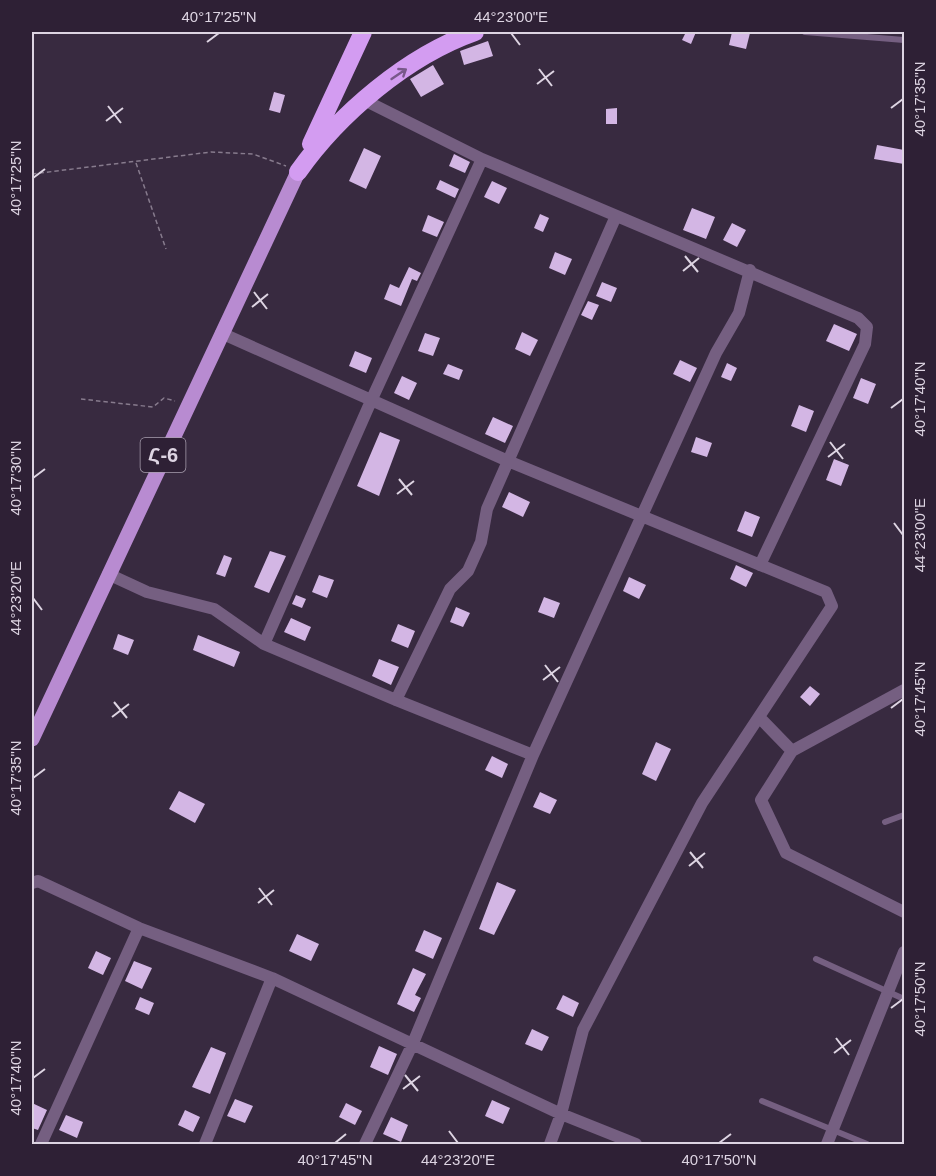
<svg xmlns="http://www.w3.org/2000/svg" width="936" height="1176" viewBox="0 0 936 1176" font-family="Arial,'Noto Sans Armenian',sans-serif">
  <rect width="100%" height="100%" fill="#382a40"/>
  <path fill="#d3b6e4" d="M686 32H696L691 44 682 40Z
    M732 32 750 33 746 49 729 45Z
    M488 41 493 56 464 65 460 51Z
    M433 65 444 84 421 97 410 79Z
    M274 92 285 95 280 113 269 110Z
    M617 108V124H606V109Z
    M877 145 904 150V164L874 159Z
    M364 148 381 156 366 189 349 181Z
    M454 154 470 162 465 173 449 166Z
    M440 180 459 189 455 198 436 189Z
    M492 181 507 188 499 204 484 197Z
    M692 208 715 217 706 239 683 230Z
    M540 214 549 218 543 232 534 228Z
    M428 215 444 222 437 237 422 231Z
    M732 223 746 230 737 247 723 240Z
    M555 252 572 259 565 275 549 268Z
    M409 267 421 273 417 281 412 279 401 306 384 299 390 284 399 288Z
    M602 282 617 288 611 302 596 296Z
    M588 301 599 305 592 320 581 315Z
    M834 324 857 334 849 351 826 341Z
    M522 332 538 340 530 356 515 349Z
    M425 333 440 338 433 356 418 351Z
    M355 351 372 358 366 373 349 366Z
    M680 360 697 368 690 382 673 374Z
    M727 363 737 368 731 381 721 377Z
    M448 364 463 370 459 380 443 374Z
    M402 376 417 383 409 400 394 393Z
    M861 378 876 384 868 404 853 398Z
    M799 405 814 411 806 432 791 426Z
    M493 417 513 426 505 443 485 434Z
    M380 432 400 440 379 496 357 486Z
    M696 437 712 443 707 457 691 452Z
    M834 459 849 465 841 486 826 480Z
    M509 492 530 502 523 517 502 507Z
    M745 511 760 517 752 537 737 531Z
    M270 551 286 556 269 593 254 587Z
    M224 555 232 558 225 577 216 574Z
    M736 565 753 573 746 587 730 579Z
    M319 575 334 580 327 598 312 592Z
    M629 577 646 585 639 599 623 591Z
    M296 595 306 599 302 608 292 604Z
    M544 597 560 603 554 618 538 612Z
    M456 607 470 613 463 627 450 622Z
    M291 618 311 627 305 641 284 632Z
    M398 624 415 631 408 648 391 641Z
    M118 634 134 640 128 655 113 649Z
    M198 635 240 652 234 667 193 650Z
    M379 659 399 667 391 685 372 676Z
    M810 686 820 694 810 706 800 697Z
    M656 742 671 749 656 781 642 774Z
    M492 756 508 764 502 778 485 770Z
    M179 791 205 804 195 823 169 809Z
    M540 792 557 800 550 814 533 807Z
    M497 882 516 890 494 935 479 929Z
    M424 930 442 938 433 959 415 951Z
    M297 934 319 944 311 961 289 951Z
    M96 951 111 958 103 975 88 968Z
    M134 961 152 968 142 989 125 981Z
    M413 968 426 974 415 995 421 998 414 1012 397 1004Z
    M563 995 579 1003 573 1017 556 1009Z
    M140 997 154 1003 149 1015 135 1009Z
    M532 1029 549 1037 542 1051 525 1044Z
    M379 1046 397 1054 388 1075 370 1067Z
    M211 1047 226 1053 210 1094 192 1087Z
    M235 1099 253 1106 245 1123 227 1116Z
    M492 1100 510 1108 503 1124 485 1116Z
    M32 1103 47 1110 38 1130 32 1128Z
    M346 1103 362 1111 355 1125 339 1117Z
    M185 1110 200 1117 193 1132 178 1125Z
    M66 1115 83 1122 77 1138 59 1130Z
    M391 1117 408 1125 401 1142 383 1134Z"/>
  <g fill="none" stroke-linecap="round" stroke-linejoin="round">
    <path stroke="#877b8d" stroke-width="1.5" stroke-dasharray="4.5 3" stroke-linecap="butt" d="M136 163 166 249
      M32 174 211 152 253 154 286 166
      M81 399 153 407 164 398 175 401"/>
    <path stroke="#755f81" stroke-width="6" d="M805 32 904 40
      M885 822 904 815
      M816 959 904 999
      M762 1101 867 1144"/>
    <path stroke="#755f81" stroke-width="12" d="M364 100 482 159 858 318 867 327 865 344 760 565
      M221 333 508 461 826 592 832 606 702 803 583 1030 561 1114 550 1144
      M108 574 147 592 214 609 264 644 396 700 533 755
      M264 644 371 401 482 159
      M904 690 792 751 761 800 786 853 904 912
      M396 700 450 589 468 571 481 542 487 509 616 216
      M759 717 792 751
      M32 883 38 881 139 928 272 978 561 1114 636 1144
      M41 1144 139 928
      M205 1144 272 978
      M365 1144 413 1043 533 755 716 353 739 313 750 270
      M827 1144 904 952"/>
    <path stroke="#b88bd1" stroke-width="15" d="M32 739 298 172"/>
    <path stroke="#d39cf1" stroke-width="18" d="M311 144 363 32
      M298 172C339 114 407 56 475 32"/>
  </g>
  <defs><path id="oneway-shaft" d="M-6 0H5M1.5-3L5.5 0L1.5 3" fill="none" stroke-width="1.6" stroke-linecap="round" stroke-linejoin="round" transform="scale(1.5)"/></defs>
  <use stroke="#78588a" href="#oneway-shaft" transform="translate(399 74) rotate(-34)"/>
  <path fill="none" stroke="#ddd4e2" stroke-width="2" d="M511 33 520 45M207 42 219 33M539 69 552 86M537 84 554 71M108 106 121 123M891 108 903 99M106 121 123 108M33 178 45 169M685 256 698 272M683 271 699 258M254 292 267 309M252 307 268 294M891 408 903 399M830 442 843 459M828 457 845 444M33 478 45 469M399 479 412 495M397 494 414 481M894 523 903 535M33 598 42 610M545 665 558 682M543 680 560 667M114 702 127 718M891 708 903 699M112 717 129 704M33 778 45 769M690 852 703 868M689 866 705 853M259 888 272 905M258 903 274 890M891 1008 903 999M836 1038 849 1055M834 1053 851 1040M405 1075 418 1091M33 1078 45 1069M403 1089 420 1076M449 1131 458 1143M335 1143 346 1134M719 1143 731 1134"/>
  <g text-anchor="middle" stroke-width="6" stroke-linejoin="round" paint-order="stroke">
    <rect fill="#2e2035" stroke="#a89eae" stroke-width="1.5" x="140.5" y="438" width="45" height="34" rx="4.5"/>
    <g font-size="20" font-weight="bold" fill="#ddd4e2">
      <text x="163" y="462">Հ-6</text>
    </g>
  </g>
  <rect width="936" height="1176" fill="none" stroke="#2e2035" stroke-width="66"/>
  <rect x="33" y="33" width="870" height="1110" fill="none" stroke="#ddd4e2" stroke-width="2"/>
  <g font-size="15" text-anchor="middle" fill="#ddd4e2">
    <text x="219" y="22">40°17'25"N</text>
    <text x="511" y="22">44°23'00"E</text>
    <text transform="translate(920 99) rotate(-90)" y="5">40°17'35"N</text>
    <text transform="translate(16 178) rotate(-90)" y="5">40°17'25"N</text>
    <text transform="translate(920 399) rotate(-90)" y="5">40°17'40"N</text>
    <text transform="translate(16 478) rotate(-90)" y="5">40°17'30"N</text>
    <text transform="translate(920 535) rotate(-90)" y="5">44°23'00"E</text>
    <text transform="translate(16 598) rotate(-90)" y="5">44°23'20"E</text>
    <text transform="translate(920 699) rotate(-90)" y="5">40°17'45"N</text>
    <text transform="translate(16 778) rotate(-90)" y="5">40°17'35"N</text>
    <text transform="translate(920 999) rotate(-90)" y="5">40°17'50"N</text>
    <text transform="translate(16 1078) rotate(-90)" y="5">40°17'40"N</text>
    <text x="335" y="1165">40°17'45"N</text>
    <text x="458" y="1165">44°23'20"E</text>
    <text x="719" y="1165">40°17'50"N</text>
  </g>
</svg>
